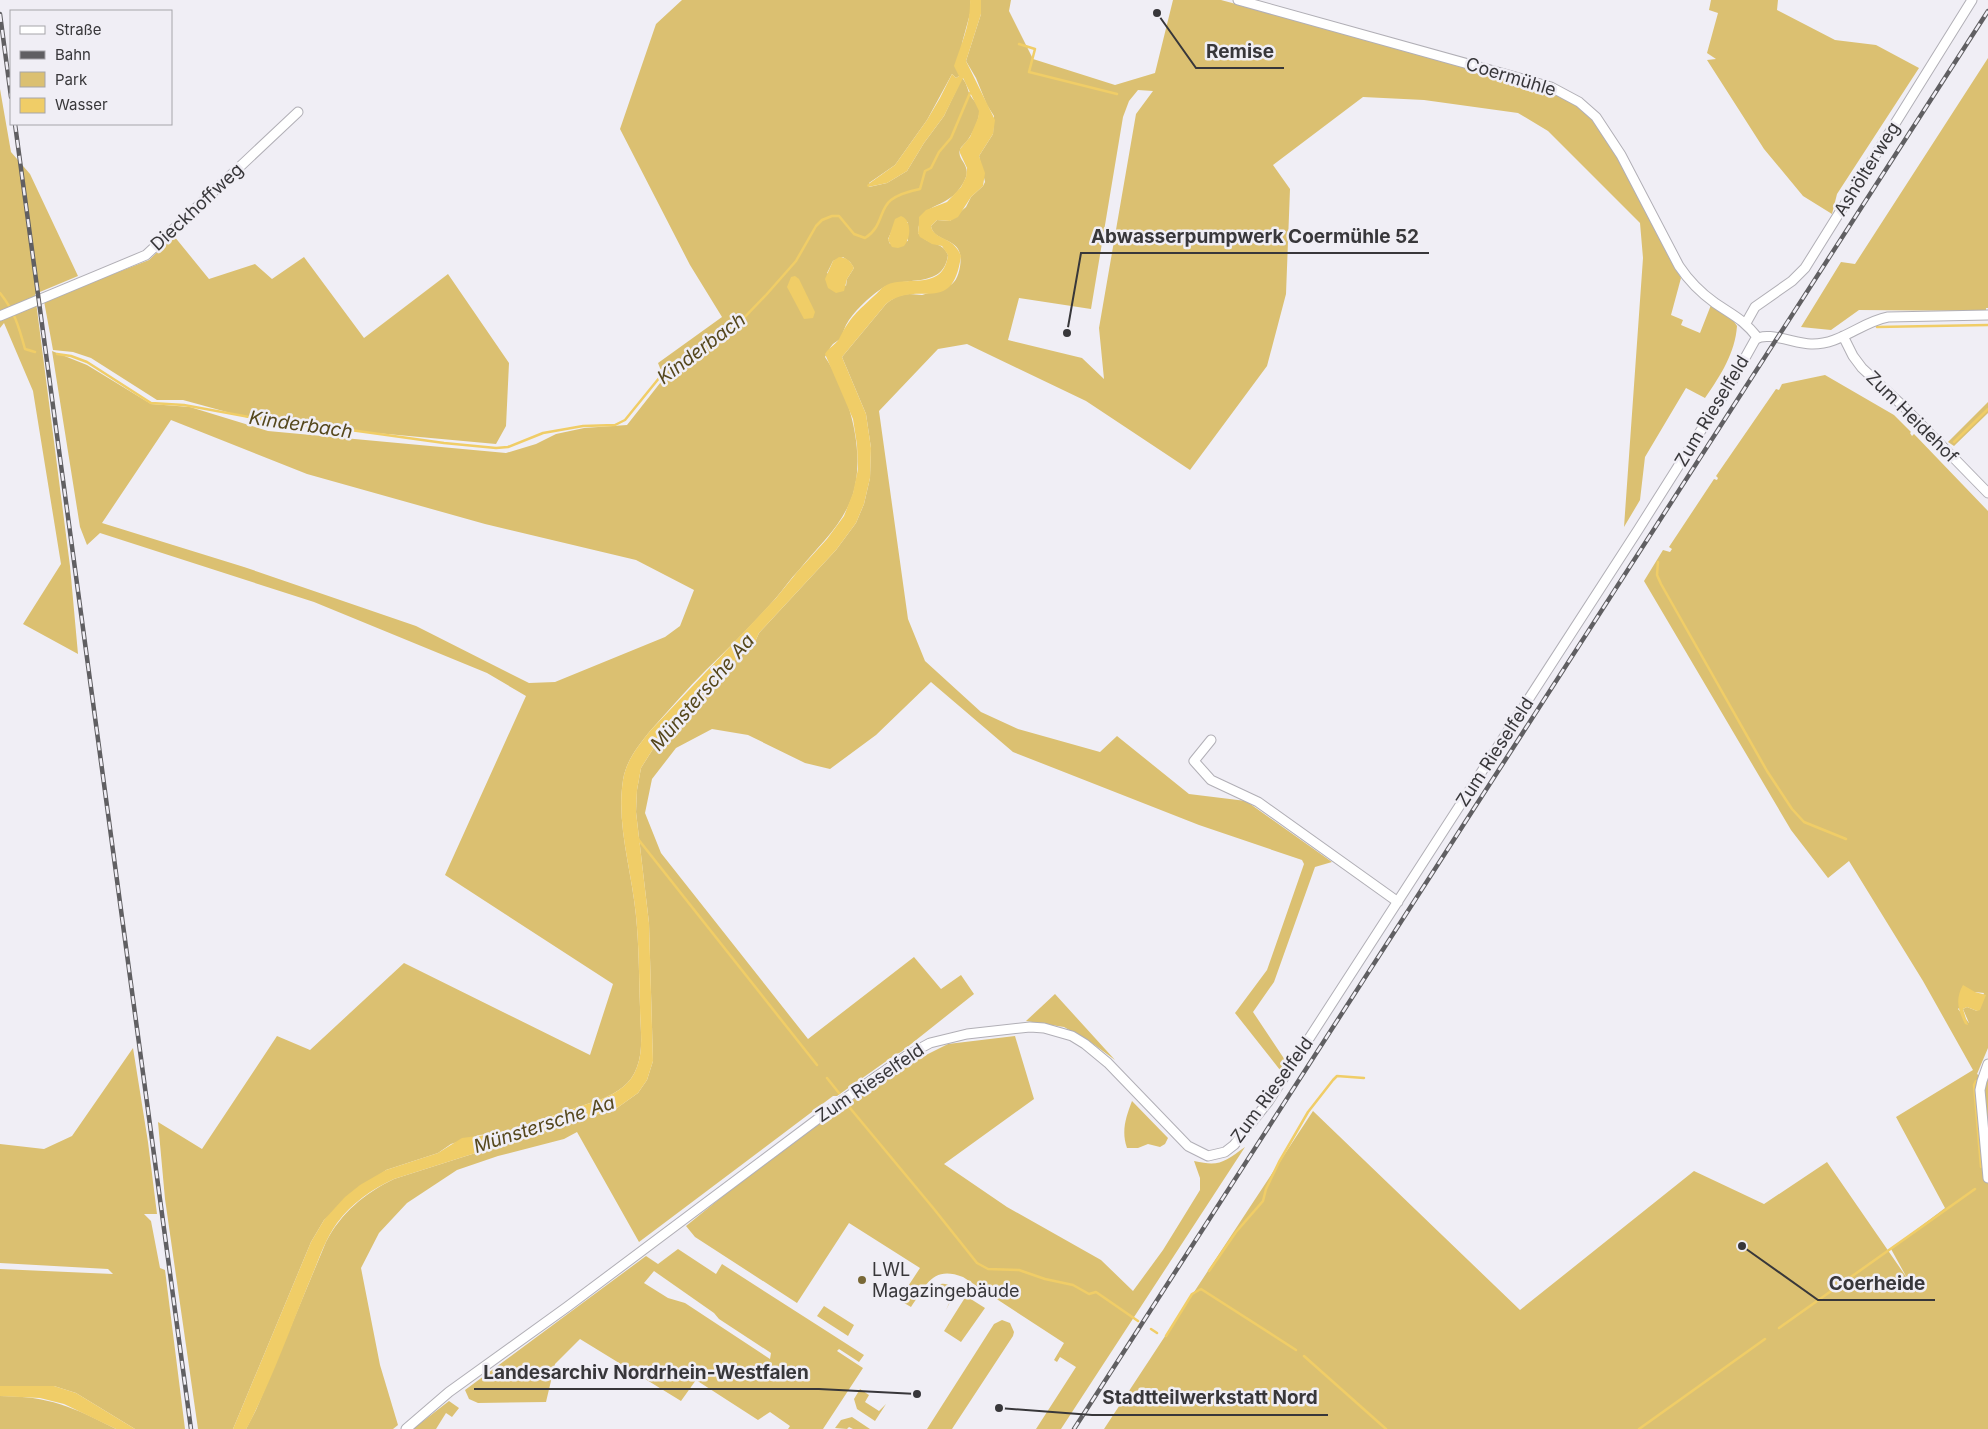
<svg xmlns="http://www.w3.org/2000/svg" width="1988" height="1429" viewBox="0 0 1988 1429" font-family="Inter,sans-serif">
  <rect width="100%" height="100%" fill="#f0eef5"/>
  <path fill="#dbc071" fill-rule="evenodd" d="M682 0H970L971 10 962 43 959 76 956 78 952 74 927 120 895 165 869 183V187L887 183 907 171 924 143 944 116 962 78C967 83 967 89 970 95 973 100 977 103 979 108 981 117 973 133 967 141 965 144 961 146 960 150 956 162 977 165 960 188 944 211 920 200 918 233 929 247 942 240 948 255 943 291 903 274 881 289 869 297 853 312 846 325 844 329 842 336 840 339 838 341 835 342 833 344 830 347 828 352 825 357 849 392 866 452 853 494 843 525 819 545 799 570 790 579 783 590 775 599 753 624 730 647 706 670 687 689 669 710 650 731 638 746 626 761 623 780 616 825 632 871 636 916 639 946 639 977 640 1007 640 1026 644 1049 637 1067 631 1084 618 1092 602 1099L501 1133 479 1135 451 1144 438 1153 386 1170 324 1220 311 1242 233 1429H198L165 1199 158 1122 202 1149 277 1036 310 1050 404 963 590 1055 613 984 445 875 526 696 487 673 314 602 100 533 87 545 80 527 52 351 87 365 151 404 190 407 268 431 506 453 536 444 556 434 584 428 627 425 664 378 658 363 722 317 690 265 620 129 656 24ZM908 222V241L890 244 888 239 893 228ZM843 257 850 262 854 268 847 279 846 286 827 273 833 261ZM171 420 307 474 485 524 636 560 694 590 680 626 665 637 555 682 529 683 416 626 244 567 102 523Z
    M981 0H1011L1009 11 1033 59 1115 85 1155 73 1173 0H1221L1553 90 1582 106 1618 156 1681 278 1671 315 1683 320 1681 325 1700 333 1711 305 1731 317 1737 326C1735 353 1721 375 1705 398L1686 388 1645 457 1640 500 1624 527 1643 258 1640 223 1548 131 1518 113 1424 100 1363 97 1273 165 1290 189 1286 294 1267 366 1190 470 1086 401 967 344 938 349 879 411 908 619 925 661 981 712 1018 729 1100 752 1117 736 1189 794 1246 801 1332 862 1315 867 1274 982 1253 1012 1285 1060 1280 1070 1235 1013 1267 970 1304 864 1302 860 1199 825 1013 752 931 682 876 735 830 769 805 763 748 735 712 729 676 748 652 779 645 813 661 853 808 1039 914 957 941 989 961 975 974 994 901 1052 895 1055 837 1096H833L639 1242 577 1132 564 1139 498 1156 457 1170 407 1203 379 1233 361 1268 380 1365 398 1425 393 1429H246L256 1410 326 1242C341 1213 365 1193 394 1179L617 1108 638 1093 647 1080 653 1061 649 923 636 812 637 790 641 768 658 741 726 668 755 642 759 633 836 550 856 523 864 504 870 478 871 448 866 414 842 357 886 304C891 300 896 296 903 295 910 293 916 295 922 295 927 294 948 287 952 284 959 279 962 262 960 254 957 238 933 241 931 226L937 220 950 221 966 207 971 197 983 186 985 182 979 156 993 134 994 116 987 105 976 78 966 61 981 14ZM1138 90 1153 91 1136 114 1099 328 1104 379 1082 358 1008 340 1019 298 1091 309 1123 117 1129 101Z
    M1711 0H1778L1777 10 1835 40 1876 45 1919 68 1837 194 1832 214 1803 196 1764 149 1707 60 1716 59 1707 53 1718 13 1709 10Z
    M1988 58V308H1986V311L1859 310 1831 330 1801 327 1841 262 1855 264Z
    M0 89 11 152 30 174 78 276 35 294 70 566 78 654 23 624 61 564 33 391 4 323 0 328Z
    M174 236 209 279 255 264 272 279 304 257 364 338 448 274 509 363 506 426 496 444 267 423 183 400H157L91 358 73 352 53 350 44 301 149 260Z
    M1825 375 1894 415 1911 432 1910 433 1912 436 1914 434 1988 511V1048L1977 1074 1980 1076 1988 1071V1429H1104L1313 1111 1520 1310 1694 1171 1764 1204 1827 1162 1907 1278 1891 1249 1945 1208 1896 1117 1973 1070 1923 981 1849 861 1828 878 1791 830 1644 581 1663 550 1670 552 1672 549 1669 547 1714 479 1717 480 1718 478 1716 476 1776 389 1779 390 1782 384ZM1975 992 1984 993 1977 1011 1967 1007 1963 1009 1969 1023 1958 1009Z
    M1988 402V413L1954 446 1948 442Z
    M1055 994 1115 1060 1092 1043 1064 1027 1026 1021Z
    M1015 1036 1034 1099 944 1164 1007 1207 1101 1260 1133 1291 1163 1250 1200 1190V1178L1194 1161C1220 1167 1224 1162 1245 1147L1061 1429H1036L1076 1367 1060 1357 1057 1362 1054 1360 1064 1343 963 1277C933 1265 926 1285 911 1307L899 1300 920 1268 849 1223 797 1303 695 1237 686 1226 749 1175 888 1074 948 1044Z
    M133 1048 148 1142 157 1214H144L151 1221 160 1268 165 1270 185 1429H135L76 1393 54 1386H0V1269L113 1274 108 1269 0 1263V1144L44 1149 72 1136Z
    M1132 1101 1168 1138 1165 1144 1160 1147 1148 1144 1138 1148H1127C1121 1131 1126 1117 1132 1101Z
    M678 1249 716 1274 722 1264 864 1355 859 1362 839 1349 837 1351 863 1368 823 1429H788L790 1426 770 1412 758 1420 696 1380 681 1401 580 1339 555 1364 546 1402 478 1403 469 1399 465 1390 646 1256 658 1264ZM654 1271 714 1313 719 1319 771 1353 770 1359 685 1303 668 1298 644 1283Z
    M941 1284C948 1283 953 1287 954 1294L946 1310 950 1301 936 1292 931 1299 929 1297Z
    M966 1296 985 1308 961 1342 944 1331Z
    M824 1306 854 1325 848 1336 817 1316Z
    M1002 1320 1010 1323 1014 1332 1013 1336 952 1429H927L994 1324Z
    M860 1389 869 1395 865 1402 879 1411 886 1404 875 1421 857 1409 854 1399Z
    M0 1396C49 1396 73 1407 116 1429H0Z
    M449 1401 459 1408 452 1417 446 1413 436 1429H413Z
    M852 1417 870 1429H853L849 1427 847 1429 835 1428 841 1420Z"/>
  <path fill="#f0cd67" d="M970 0H981V14L966 61 995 120 993 134 979 156 985 173 983 186 971 197 958 217 950 221 937 220 931 226C934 241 953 235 961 256 952 318 919 278 886 304L842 357 866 414 871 448 870 478 864 504 856 523 836 550 759 633 755 642 726 668 658 741 641 768 637 790 636 812 649 923 653 1061 647 1080 638 1093 617 1108 394 1179C372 1189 352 1203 337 1223 324 1241 317 1265 308 1285 289 1332 271 1381 248 1426L246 1429H233L311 1242 324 1220 345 1197 360 1185 386 1170 438 1153 462 1138 501 1133 602 1099C618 1092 631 1084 637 1067 644 1049 640 1026 640 1007 639 977 639 946 636 916 632 871 616 825 623 780 626 761 638 746 650 731L776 598 798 571 827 539 844 516 853 493 858 469 857 445 853 419 825 354C829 347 838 343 840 337 851 316 857 312 874 296 878 293 881 288 885 286 905 274 943 293 948 255L942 246 932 244 920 237 918 233 919 222V217L926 210 947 202 961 187 966 177 967 168 960 153V149L970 137 978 118 979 111 963 78 944 116 924 143 907 171 887 183 868 187 867 185 895 165 927 120 940 98 952 74 956 78 959 76 954 66C961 45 971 23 970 0Z
    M901 216C912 220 911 238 904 246L898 248 892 247 888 240 895 219Z
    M839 257C847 257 851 262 854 268L847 279 844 291 836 293 828 288 825 279 833 261Z
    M795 276 799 279 815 312 813 318 804 319 787 287 791 277Z
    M1963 985 1975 992 1986 995 1980 1010 1977 1011 1967 1007 1963 1009 1968 1025 1965 1024C1958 1010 1955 999 1963 985Z
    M0 1386H54L76 1393 135 1429H116L64 1404 40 1398 0 1396Z"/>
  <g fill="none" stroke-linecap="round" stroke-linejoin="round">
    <path stroke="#f0cd67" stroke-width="2.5" d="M1019 44 1035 49 1029 72 1117 94
      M0 293C14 310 19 327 25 349L35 352
      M1877 327 1988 325
      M57 354 71 356 87 362 151 403 184 405 282 423 336 428 444 443 496 448 508 447 543 433 583 426 615 425 625 420 664 372 711 345 739 323 766 295 796 261 816 226 822 220 832 216H839L854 234 865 238C883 227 879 209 891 200 899 194 910 191 920 189L925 171 931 168 939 152 951 138 970 93
      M1954 442 1988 409
      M1658 562 1657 575 1661 584 1767 771 1792 809 1804 822 1846 839
      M638 839 817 1065
      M827 1078 839 1093
      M1976 1081 1974 1085 1981 1167
      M850 1108 934 1209 977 1263 988 1269 1019 1270 1045 1279 1073 1285 1089 1294 1096 1292 1138 1321
      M1209 1271 1236 1232 1263 1201 1266 1189 1279 1162 1297 1131 1308 1112 1333 1080 1337 1076 1364 1078
      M1779 1328 1975 1189
      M1151 1329 1157 1333
      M1166 1336 1192 1294 1201 1289 1296 1350
      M1304 1356 1386 1429
      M1639 1429 1765 1339"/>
    <defs>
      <path id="minor" d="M1238 0 1551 87 1579 102 1596 117 1621 155 1679 266C1689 281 1701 293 1715 303 1734 316 1743 319 1758 338
        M0 316 146 255 298 112
        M1746 323 1755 307 1792 281 1805 268 1972 0
        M1843 336 1853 356 1862 368 1903 406 1988 493
        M1211 740 1194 761 1211 780 1258 802 1398 902
        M1988 1064 1982 1081 1980 1090 1988 1178
        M406 1429 449 1392 567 1307 843 1100 906 1056 930 1043 967 1034 1030 1027 1044 1028 1072 1036 1085 1044 1108 1063 1188 1146 1208 1156 1225 1152 1234 1145 1268 1102 1638 530 1731 383 1755 340C1766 330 1795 344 1811 344 1840 345 1861 322 1888 317L1988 315"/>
    </defs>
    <use href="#minor" stroke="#b1afb6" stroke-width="11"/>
    <use href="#minor" stroke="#fff" stroke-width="9"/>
    <defs>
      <path id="rail" d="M0 14 11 97
        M15 124 191 1429
        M1074 1429 1988 11"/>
    </defs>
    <use href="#rail" stroke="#605f62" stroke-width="4.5"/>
    <use href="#rail" stroke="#f0eef5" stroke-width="2.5" stroke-dasharray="8" stroke-linecap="butt"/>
  </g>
  <circle fill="#796836" stroke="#f0eef5" stroke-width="2" cx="862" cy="1280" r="5"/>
  <g text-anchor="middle" stroke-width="5" stroke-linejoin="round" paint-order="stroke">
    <g font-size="18" fill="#38373a" stroke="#f0eef5">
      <text transform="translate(1511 77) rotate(17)" y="6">Coermühle</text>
      <text transform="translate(1867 169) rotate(-58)" y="6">Ashölterweg</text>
      <text transform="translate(197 207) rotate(-43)" y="6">Dieckhoffweg</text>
      <text transform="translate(1712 411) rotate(-59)" y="6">Zum Rieselfeld</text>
      <text transform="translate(1912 417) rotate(45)" y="6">Zum Heidehof</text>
      <text transform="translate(1495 752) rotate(-57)" y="6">Zum Rieselfeld</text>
      <text transform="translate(870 1083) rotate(-34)" y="6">Zum Rieselfeld</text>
      <text transform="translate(1272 1090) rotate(-54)" y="6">Zum Rieselfeld</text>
    </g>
    <g font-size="18" fill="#38373a" stroke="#f0eef5" text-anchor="start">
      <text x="872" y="1276">LWL<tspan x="872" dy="21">Magazingebäude</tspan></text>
    </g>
    <g font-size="19" font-style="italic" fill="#55471c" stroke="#f0eef5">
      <text transform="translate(701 348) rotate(-37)" y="7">Kinderbach</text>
      <text transform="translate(301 424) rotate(8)" y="7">Kinderbach</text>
      <text transform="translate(702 692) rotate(-49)" y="7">Münstersche Aa</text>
      <text transform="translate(544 1124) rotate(-18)" y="7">Münstersche Aa</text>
    </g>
  </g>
  <path fill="none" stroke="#38373a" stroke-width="2" d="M1157 13L1196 68H1284M1067 333L1081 253H1429M1742 1246L1818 1300H1935M917 1394L819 1389H474M999 1408L1092 1415H1328"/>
  <g fill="#38373a" stroke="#f0eef5" stroke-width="2">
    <circle cx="1157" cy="13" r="5"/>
    <circle cx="1067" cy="333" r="5"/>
    <circle cx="1742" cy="1246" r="5"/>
    <circle cx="917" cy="1394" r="5"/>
    <circle cx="999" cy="1408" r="5"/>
  </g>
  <g font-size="19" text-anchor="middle" font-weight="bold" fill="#38373a" stroke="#f0eef5" stroke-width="5" stroke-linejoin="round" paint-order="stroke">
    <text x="1240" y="58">Remise</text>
    <text x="1255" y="243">Abwasserpumpwerk Coermühle 52</text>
    <text x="1877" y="1290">Coerheide</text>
    <text x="646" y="1379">Landesarchiv Nordrhein-Westfalen</text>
    <text x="1210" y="1404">Stadtteilwerkstatt Nord</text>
  </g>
  <rect x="10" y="10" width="162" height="115" fill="#f0eef5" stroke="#a6a5aa"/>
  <rect x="20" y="26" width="25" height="8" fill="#ffffff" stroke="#a6a5aa"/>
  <text x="55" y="35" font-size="15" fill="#38373a">Straße</text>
  <rect x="20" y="51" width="25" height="8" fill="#605f62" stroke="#a6a5aa"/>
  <text x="55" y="60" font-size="15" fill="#38373a">Bahn</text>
  <rect x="20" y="72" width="25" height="15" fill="#dbc071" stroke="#a6a5aa"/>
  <text x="55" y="85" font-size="15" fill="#38373a">Park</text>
  <rect x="20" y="98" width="25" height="15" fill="#f0cd67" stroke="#a6a5aa"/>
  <text x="55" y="110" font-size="15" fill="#38373a">Wasser</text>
</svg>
